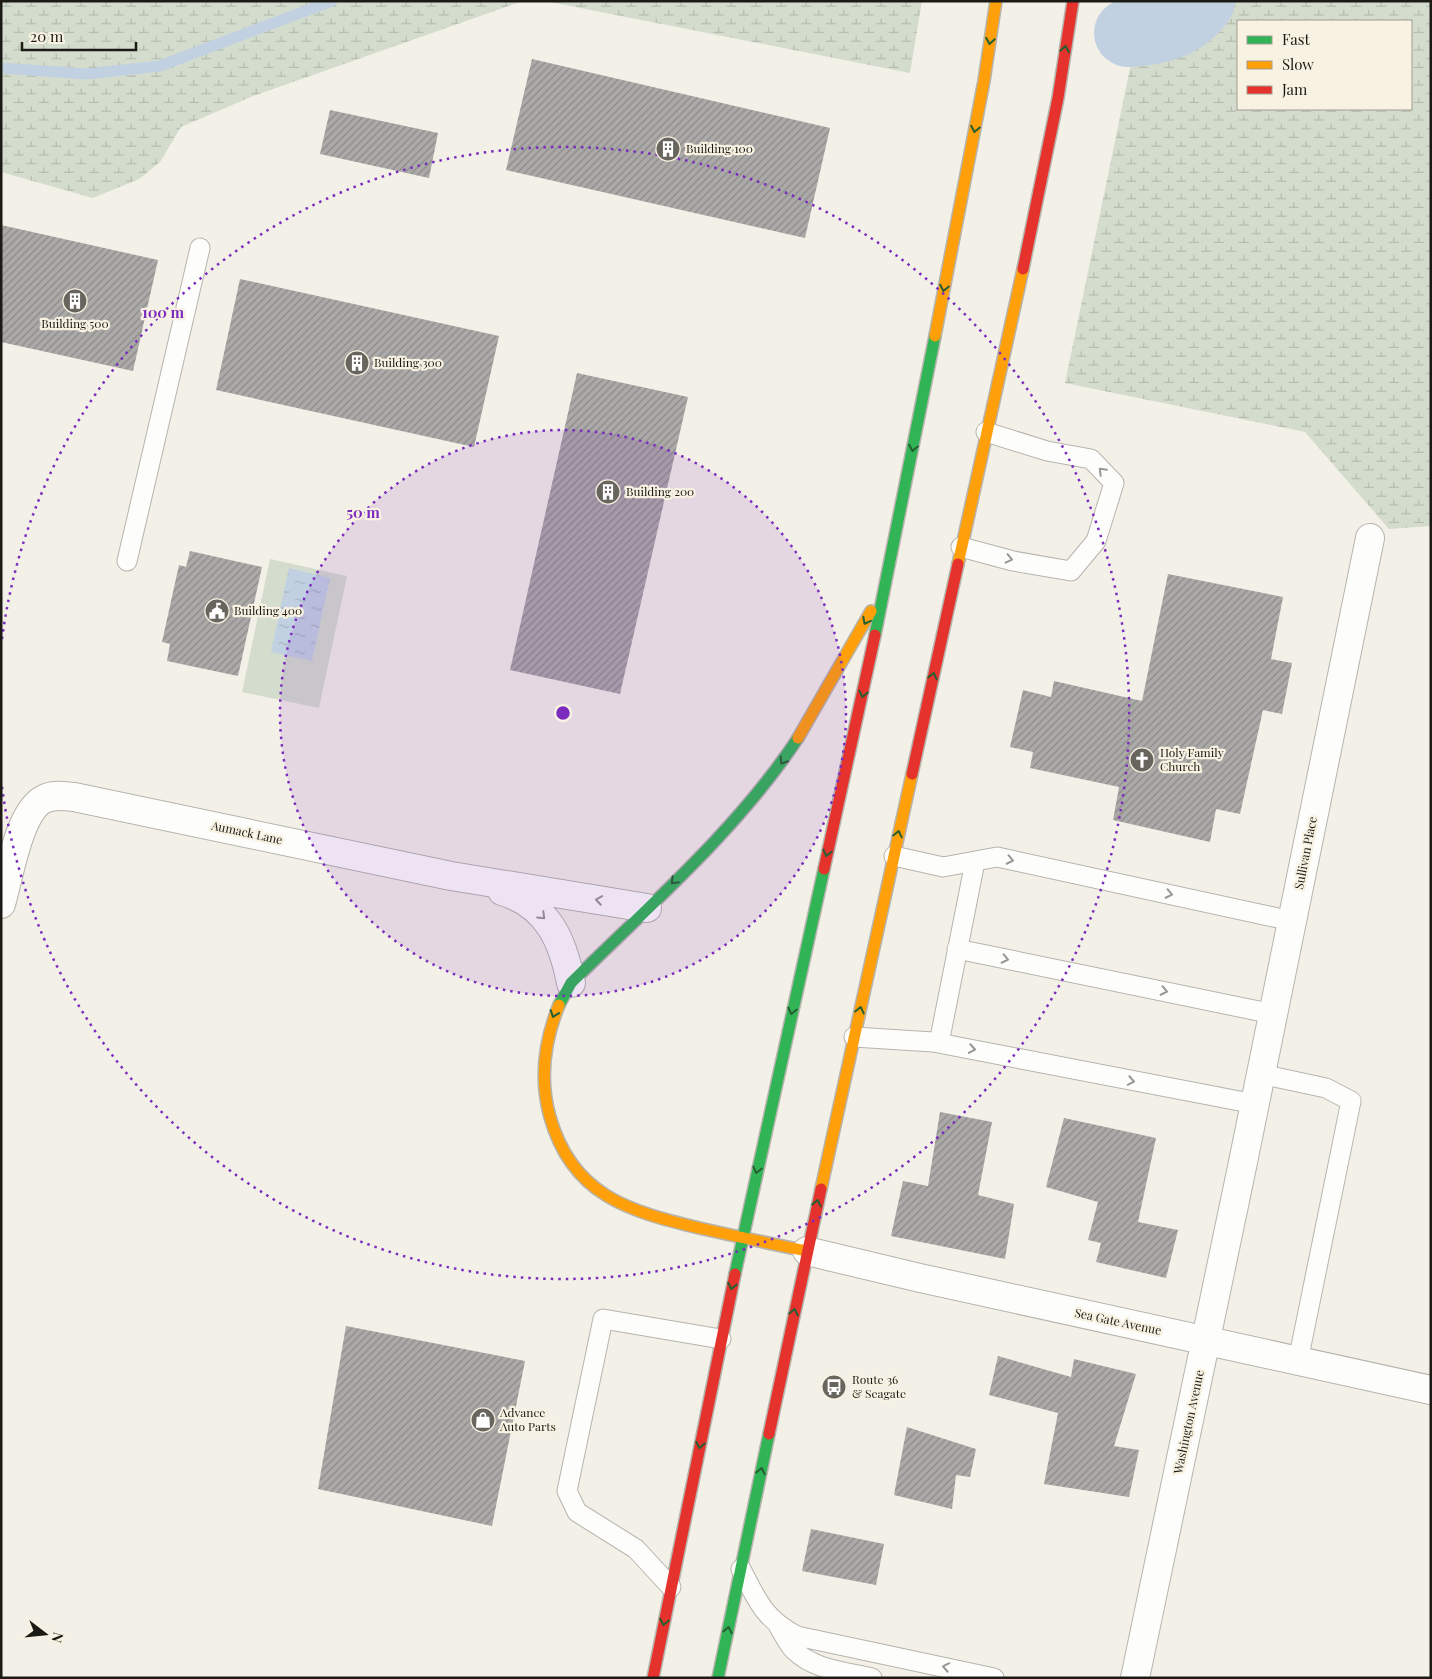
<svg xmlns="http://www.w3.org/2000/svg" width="1432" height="1679" viewBox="0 0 1432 1679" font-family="'Playfair Display',serif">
  <defs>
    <pattern id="wetland-marsh" width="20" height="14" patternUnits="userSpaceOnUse" patternTransform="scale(1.25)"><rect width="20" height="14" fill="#d3dccd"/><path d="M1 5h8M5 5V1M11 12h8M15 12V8" fill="none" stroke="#b5bcaf"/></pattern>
    <pattern id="water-ripples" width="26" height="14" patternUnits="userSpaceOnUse" patternTransform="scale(1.25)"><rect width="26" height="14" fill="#c2d1e2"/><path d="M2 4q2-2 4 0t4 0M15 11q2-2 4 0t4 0" fill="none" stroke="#a6b3c1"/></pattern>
    <pattern id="building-hatch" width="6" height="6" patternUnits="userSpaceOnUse" patternTransform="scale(1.25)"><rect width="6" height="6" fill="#acaaa8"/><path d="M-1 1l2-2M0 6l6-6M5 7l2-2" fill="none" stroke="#8b8a88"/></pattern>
  </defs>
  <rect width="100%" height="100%" fill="#f3f0e7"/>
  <path fill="url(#wetland-marsh)" fill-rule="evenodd" d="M1 1H523L253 96 181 127 160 162 139 179 93 198 1 172Z
    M545 1H922L910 73Z
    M1140 1H1431V526L1389 529 1305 432 1065 383 1134 49ZM1238 21H1411V109H1238Z"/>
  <path fill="#d3dccd" d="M270 559 347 576 319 708 242 692Z"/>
  <path fill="url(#water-ripples)" d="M289 568 330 578 312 661 271 652Z"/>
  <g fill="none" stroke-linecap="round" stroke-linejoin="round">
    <path stroke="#c2d1e2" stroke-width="11" d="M1 68 87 74 160 66 332 1"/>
    <path stroke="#c2d1e2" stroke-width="68" d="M1128 33C1158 31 1181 27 1201 1"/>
  </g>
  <path fill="url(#building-hatch)" d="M532 59 830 128 805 238 506 170Z
    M330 110 438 133 429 178 320 154Z
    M1 225 158 260 133 371 1 342Z
    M240 279 499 336 474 447 216 390Z
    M577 373 688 397 620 694 510 670Z
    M190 551 262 567 238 676 167 661 170 644 162 642 179 565 186 567Z
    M1168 574 1283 597 1271 659 1292 663 1282 714 1263 710 1240 814 1216 809 1210 842 1113 820 1119 787 1030 768 1033 752 1010 747 1023 690 1051 697 1054 681 1142 701Z
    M940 1112 992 1122 978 1195 1014 1204 1005 1259 891 1236 903 1181 928 1186Z
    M1064 1118 1156 1138 1138 1222 1178 1230 1166 1278 1096 1262 1101 1243 1088 1240 1098 1202 1046 1187Z
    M346 1326 525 1361 492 1526 318 1489Z
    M998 1356 1071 1377 1074 1359 1136 1374 1114 1446 1139 1450 1129 1497 1044 1484 1058 1413 989 1395Z
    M907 1427 976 1449 970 1477 956 1475 952 1509 894 1495Z
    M811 1529 884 1544 876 1585 802 1571Z"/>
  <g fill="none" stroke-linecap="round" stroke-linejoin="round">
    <defs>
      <path id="lane" d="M961 547 1013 561 1071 571 1096 541 1114 483 1091 459 1047 451 986 432
        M127 561 200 248
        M894 856 943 867 997 857 1292 921
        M957 949 1273 1014
        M854 1037 933 1042 1255 1104
        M939 1043 975 862
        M1261 1074 1326 1088 1351 1101 1298 1361
        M741 1569C757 1600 764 1619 797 1636L994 1678
        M671 1587 636 1549 577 1512 567 1491 603 1319 721 1339
        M779 1627C784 1635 788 1644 794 1650 814 1670 846 1672 872 1678"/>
      <path id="street" d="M502 891C548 905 563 941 571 983
        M1 904C9 877 19 811 44 799 54 794 64 796 74 797L451 876 647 908
        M807 1251 920 1278 1431 1390
        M1135 1678 1242 1167 1370 538"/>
      <path id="fast" d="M875 635 935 336
        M559 1005 571 983C649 906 738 829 798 738
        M735 1274 824 869
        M718 1678 769 1434"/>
      <path id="slow" d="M935 336 984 81 996 1
        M958 564 1023 269
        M798 738 871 611
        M559 1005C544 1042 539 1078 550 1117 572 1195 628 1211 699 1228 735 1236 771 1244 807 1251
        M821 1189 912 774"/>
      <path id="jam" d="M1023 269 1058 98 1073 1
        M912 774 958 564
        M824 869 875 635
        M769 1434 821 1189
        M653 1678 735 1274"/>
    </defs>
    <use href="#lane" stroke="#b6b4ad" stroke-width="21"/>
    <use href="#street" stroke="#b6b4ad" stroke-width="30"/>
    <use href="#fast" stroke="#b6b4ad" stroke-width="14"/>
    <use href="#slow" stroke="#b6b4ad" stroke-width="14"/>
    <use href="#jam" stroke="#b6b4ad" stroke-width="14"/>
    <use href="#lane" stroke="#fdfdfb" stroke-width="19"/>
    <use href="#street" stroke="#fdfdfb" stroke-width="28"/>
    <use href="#fast" stroke="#30b455" stroke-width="11"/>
    <use href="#slow" stroke="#ff9f0a" stroke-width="11"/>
    <use href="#jam" stroke="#e5322d" stroke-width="11"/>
  </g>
  <defs><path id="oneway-chevron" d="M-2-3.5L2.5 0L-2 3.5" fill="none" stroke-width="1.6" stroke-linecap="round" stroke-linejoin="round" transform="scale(1.25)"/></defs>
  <g stroke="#255f31">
    <use href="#oneway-chevron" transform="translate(990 41) rotate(99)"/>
    <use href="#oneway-chevron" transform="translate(1065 49) rotate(-81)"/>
    <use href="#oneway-chevron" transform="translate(975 129) rotate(101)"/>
    <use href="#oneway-chevron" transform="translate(944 288) rotate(101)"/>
    <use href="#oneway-chevron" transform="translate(913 448) rotate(101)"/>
    <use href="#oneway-chevron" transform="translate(866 621) rotate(118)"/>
    <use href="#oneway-chevron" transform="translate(933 676) rotate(-78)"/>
    <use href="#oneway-chevron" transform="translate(863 694) rotate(103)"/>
    <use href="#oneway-chevron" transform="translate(783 761) rotate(123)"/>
    <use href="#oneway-chevron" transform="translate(898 834) rotate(-78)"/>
    <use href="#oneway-chevron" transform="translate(827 853) rotate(103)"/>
    <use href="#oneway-chevron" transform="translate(674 881) rotate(135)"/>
    <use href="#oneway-chevron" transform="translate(860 1010) rotate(-78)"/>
    <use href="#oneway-chevron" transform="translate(792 1011) rotate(103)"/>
    <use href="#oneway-chevron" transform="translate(554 1014) rotate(110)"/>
    <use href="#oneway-chevron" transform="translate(757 1170) rotate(103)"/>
    <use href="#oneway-chevron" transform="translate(817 1203) rotate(-78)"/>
    <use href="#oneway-chevron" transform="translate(732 1286) rotate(101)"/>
    <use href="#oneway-chevron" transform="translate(794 1312) rotate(-78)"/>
    <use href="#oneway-chevron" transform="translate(700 1445) rotate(101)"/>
    <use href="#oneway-chevron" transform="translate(761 1471) rotate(-78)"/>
    <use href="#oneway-chevron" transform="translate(664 1622) rotate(101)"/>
    <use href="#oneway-chevron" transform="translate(728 1630) rotate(-78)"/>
  </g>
  <g stroke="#989793">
    <use href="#oneway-chevron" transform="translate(1102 471) rotate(-135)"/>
    <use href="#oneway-chevron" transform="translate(1009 559) rotate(13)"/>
    <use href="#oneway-chevron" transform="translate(1010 860) rotate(12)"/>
    <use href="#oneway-chevron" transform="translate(1169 894) rotate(12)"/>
    <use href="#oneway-chevron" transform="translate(599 900) rotate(-171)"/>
    <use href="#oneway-chevron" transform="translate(542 916) rotate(44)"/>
    <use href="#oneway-chevron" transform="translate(1005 959) rotate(12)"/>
    <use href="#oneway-chevron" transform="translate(1164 991) rotate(12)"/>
    <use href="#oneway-chevron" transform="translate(972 1049) rotate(10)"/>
    <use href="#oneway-chevron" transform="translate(1131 1081) rotate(11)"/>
    <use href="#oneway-chevron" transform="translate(946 1667) rotate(-169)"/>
  </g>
  <circle cx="563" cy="713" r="283" fill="#7b2cbf" fill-opacity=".12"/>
  <g fill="none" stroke="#7b2cbf" stroke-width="2.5" stroke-dasharray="2.5 5">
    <circle cx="563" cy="713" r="283"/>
    <path d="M2 639A566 566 0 1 1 2 787"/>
  </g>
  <defs>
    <symbol id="building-disc" viewBox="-11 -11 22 22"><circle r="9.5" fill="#67655e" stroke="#f8f2e2"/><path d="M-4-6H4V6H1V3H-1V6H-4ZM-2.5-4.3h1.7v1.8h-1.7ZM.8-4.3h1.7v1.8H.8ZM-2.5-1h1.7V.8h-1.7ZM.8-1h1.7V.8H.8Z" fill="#fff"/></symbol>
    <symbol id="civic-disc" viewBox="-11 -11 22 22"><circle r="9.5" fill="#67655e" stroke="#f8f2e2"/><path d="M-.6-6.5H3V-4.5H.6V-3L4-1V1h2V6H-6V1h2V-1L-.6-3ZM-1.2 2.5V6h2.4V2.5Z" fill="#fff"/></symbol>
    <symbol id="church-disc" viewBox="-11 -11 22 22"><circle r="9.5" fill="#67655e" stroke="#f8f2e2"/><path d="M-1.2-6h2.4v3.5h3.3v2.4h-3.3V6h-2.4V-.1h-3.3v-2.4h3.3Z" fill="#fff"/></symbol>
    <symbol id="bus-disc" viewBox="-11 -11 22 22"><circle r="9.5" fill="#67655e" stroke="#f8f2e2"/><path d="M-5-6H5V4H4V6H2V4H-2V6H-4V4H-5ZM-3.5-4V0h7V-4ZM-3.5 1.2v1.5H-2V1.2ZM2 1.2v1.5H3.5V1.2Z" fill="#fff"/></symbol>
    <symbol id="shop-disc" viewBox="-11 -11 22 22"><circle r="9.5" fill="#67655e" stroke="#f8f2e2"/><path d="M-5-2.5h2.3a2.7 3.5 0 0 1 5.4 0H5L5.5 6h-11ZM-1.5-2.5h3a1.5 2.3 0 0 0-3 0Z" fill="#fff"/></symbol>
  </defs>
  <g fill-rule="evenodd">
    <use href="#building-disc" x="654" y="135" width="28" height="28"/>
    <use href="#building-disc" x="61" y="287" width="28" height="28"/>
    <use href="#building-disc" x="343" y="349" width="28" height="28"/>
    <use href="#building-disc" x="594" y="478" width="28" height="28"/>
    <use href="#civic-disc" x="203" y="597" width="28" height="28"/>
    <use href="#church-disc" x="1128" y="746" width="28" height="28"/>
    <use href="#bus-disc" x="820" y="1373" width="28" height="28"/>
    <use href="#shop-disc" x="469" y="1406" width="28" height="28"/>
  </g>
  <g text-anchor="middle" stroke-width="4.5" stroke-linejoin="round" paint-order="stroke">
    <g font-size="12" fill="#1c1a14" stroke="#f8f2e2" text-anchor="start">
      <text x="686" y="153">Building 100</text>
      <text x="75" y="328" text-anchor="middle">Building 500</text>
      <text x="374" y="367">Building 300</text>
      <text x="626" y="496">Building 200</text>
      <text x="234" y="615">Building 400</text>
      <text x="1160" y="757">Holy Family<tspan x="1160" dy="14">Church</tspan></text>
      <text x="852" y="1384">Route 36<tspan x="852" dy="14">&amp; Seagate</tspan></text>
      <text x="500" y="1417">Advance<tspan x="500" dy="14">Auto Parts</tspan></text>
    </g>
    <g font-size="12" fill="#1c1a14" stroke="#f8f2e2">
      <text transform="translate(247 833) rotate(12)" y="4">Aumack Lane</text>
      <text transform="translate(1306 853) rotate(-79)" y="4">Sullivan Place</text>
      <text transform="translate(1118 1322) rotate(12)" y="4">Sea Gate Avenue</text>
      <text transform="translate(1189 1422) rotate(-78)" y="4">Washington Avenue</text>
    </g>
  </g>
  <circle cx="563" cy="713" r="8" fill="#7b2cbf" stroke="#f8f2e2" stroke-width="2.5"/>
  <g font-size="15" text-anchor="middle" font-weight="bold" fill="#7b2cbf" stroke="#f8f2e2" stroke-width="4.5" stroke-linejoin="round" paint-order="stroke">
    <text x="163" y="318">100 m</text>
    <text x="363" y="518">50 m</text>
  </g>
  <rect width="1432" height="1679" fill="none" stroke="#1c1a14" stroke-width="5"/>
  <rect x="1237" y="20" width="175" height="90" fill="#f8f2e2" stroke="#a09c90"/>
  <rect x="1247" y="36" width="25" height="8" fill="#30b455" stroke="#a09c90"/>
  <text x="1282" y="45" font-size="15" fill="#1c1a14">Fast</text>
  <rect x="1247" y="61" width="25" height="8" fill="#ff9f0a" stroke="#a09c90"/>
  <text x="1282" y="70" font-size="15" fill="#1c1a14">Slow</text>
  <rect x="1247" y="86" width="25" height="8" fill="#e5322d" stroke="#a09c90"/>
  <text x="1282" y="95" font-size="15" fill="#1c1a14">Jam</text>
  <g transform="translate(45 1634) rotate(106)" stroke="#f8f2e2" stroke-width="4" paint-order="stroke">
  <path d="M0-4L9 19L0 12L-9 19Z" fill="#1c1a14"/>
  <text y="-8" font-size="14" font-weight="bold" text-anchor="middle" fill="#1c1a14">N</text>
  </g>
  <path d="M22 42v8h114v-8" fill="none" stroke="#1c1a14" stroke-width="2.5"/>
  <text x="30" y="42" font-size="15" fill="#1c1a14" stroke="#f8f2e2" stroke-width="4" paint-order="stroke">20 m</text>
</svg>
